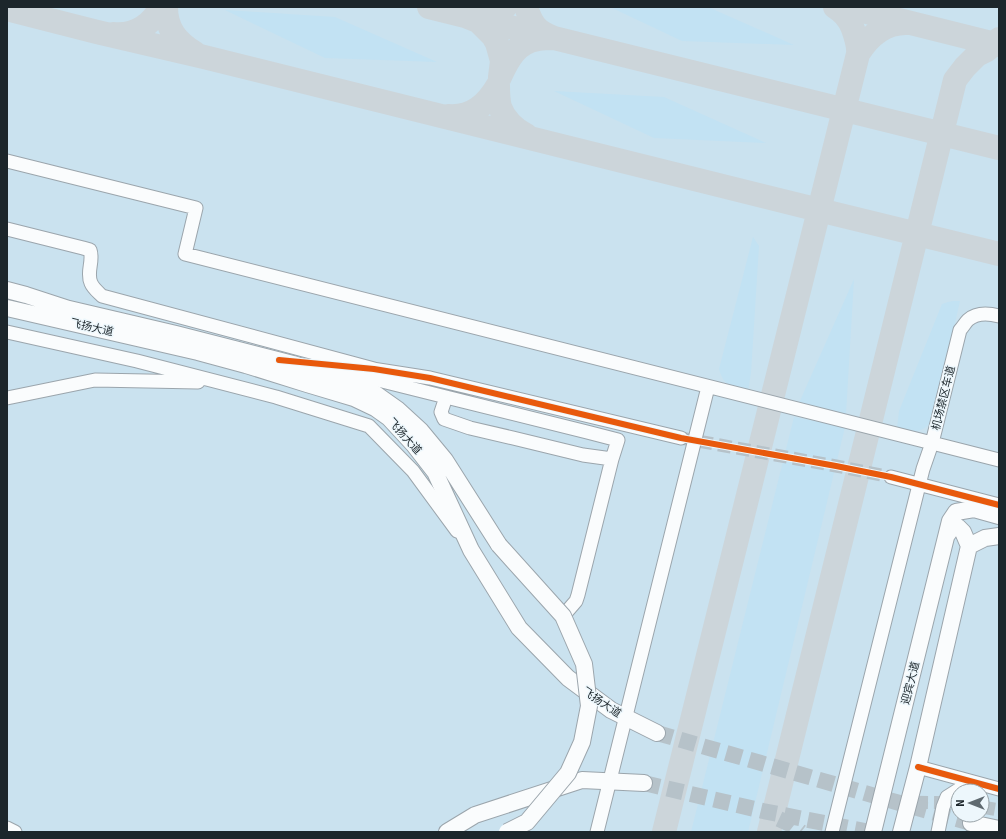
<svg xmlns="http://www.w3.org/2000/svg" width="1006" height="839" viewBox="0 0 1006 839" font-family="'Source Sans 3','Noto Sans SC',sans-serif">
  <rect width="100%" height="100%" fill="#dce9f1"/>
  <path fill="#cae2ef" fill-rule="evenodd" d="M7 7H999V832H7ZM958 791H982V815H958Z"/>
  <path fill="#c2e2f3" d="M610 7H708L794 45 682 41Z
    M225 10 335 17 437 62 325 58Z
    M554 91 664 97 766 143 654 138Z
    M753 237 759 246 751 373 748 391C732 387 724 387 719 369Z
    M854 279 846 414 799 403Z
    M953 301H960L933 419C923 434 913 433 897 428L899 411 942 304 948 302Z
    M794 417 845 427 748 832H691Z"/>
  <g fill="none" stroke-linecap="round" stroke-linejoin="round">
    <path stroke="#ccd5da" stroke-width="24" d="M166 7C166 29 177 42 195 53
      M429 7 999 148
      M835 7C839 10 844 13 847 18 853 25 859 45 858 54 869 36 885 22 908 23
      M847 7 999 45
      M7 9 97 32 204 57 819 210 999 254
      M113 34C135 36 151 25 161 7
      M500 77 502 61 497 43 493 36 478 21 463 15 481 18 495 13 505 7
      M500 77C508 59 517 42 538 39 543 38 549 38 554 38 536 31 532 25 526 7
      M448 116C472 118 487 104 498 85 498 92 498 100 500 107 504 119 515 130 526 135
      M664 832 858 54
      M769 832 955 80 965 67 977 55 987 50 999 39"/>
    <path stroke="#b6c2c9" stroke-width="13" stroke-dasharray="13 6" stroke-linecap="butt" d="M681 438 836 466 891 477
      M896 802 958 803
      M982 807 999 810"/>
    <path stroke="#b6c2c9" stroke-width="16" stroke-dasharray="16 8" stroke-linecap="butt" d="M657 733 896 802 971 823
      M644 783 763 811 870 832
      M779 819 792 825 801 832"/>
    <defs>
      <path id="minor" d="M7 161 196 208 185 254 932 443 923 469 832 832
        M7 229 83 248 90 250C94 261 86 272 91 283 93 288 98 292 102 296L374 369
        M999 316C988 313 977 312 968 320 965 323 963 327 960 330L932 443 999 460
        M7 332 137 361 276 397 369 426 413 471 457 531
        M316 363 330 368 446 397 587 432 618 440 612 459 578 595 576 601 563 616
        M366 368 430 378 681 438
        M446 397 441 412 444 419 470 428 513 438 583 455 612 459
        M7 398 95 380 198 382
        M891 477 999 505
        M918 767 999 789
        M7 828 15 832
        M597 832 708 387
        M938 832 943 807 947 797 958 790 982 786"/>
      <path id="major" d="M7 290 26 295 75 311
        M7 308 198 352 246 365 307 384 354 398 375 408 389 418 414 445 435 472 471 550 519 628 568 678 611 710 657 733
        M65 308 176 334 293 364 366 387 397 409 421 431 445 460 499 545
        M947 535 952 528 958 527 963 532 969 546
        M969 546 985 538 999 536
        M971 823 999 829
        M447 832 475 815 582 780 644 783
        M873 832 950 521 956 512 974 509 999 516
        M901 832 918 767 969 546"/>
    </defs>
    <use href="#minor" stroke="#9ba5ac" stroke-width="15"/>
    <use href="#major" stroke="#9ba5ac" stroke-width="18"/>
    <use href="#minor" stroke="#fafcfd" stroke-width="13"/>
    <use href="#major" stroke="#fafcfd" stroke-width="16"/>
    <defs>
      <path id="major-bridge" d="M499 545 563 616 584 664 589 706 582 742 568 773 527 822 507 832"/>
    </defs>
    <use href="#major-bridge" stroke="#9ba5ac" stroke-width="18" stroke-linecap="butt"/>
    <use href="#major-bridge" stroke="#fafcfd" stroke-width="16"/>
    <defs>
      <path id="cycleway" d="M279 360 374 369 430 378 681 438 836 466 891 477 999 505
        M918 767 999 789"/>
    </defs>
    <use href="#cycleway" stroke="#edf7fc" stroke-width="8"/>
    <use href="#cycleway" stroke="#e8590c" stroke-width="6"/>
  </g>
  <g text-anchor="middle" stroke-width="3" stroke-linejoin="round" paint-order="stroke">
    <g font-size="11" fill="#1c262b" stroke="#edf7fc">
      <text transform="translate(92 327) rotate(13)" y="4">飞扬大道</text>
      <text transform="translate(943 398) rotate(-76)" y="4">机场禁区车道</text>
      <text transform="translate(405 436) rotate(48)" y="4">飞扬大道</text>
      <text transform="translate(910 683) rotate(-76)" y="4">迎宾大道</text>
      <text transform="translate(602 702) rotate(34)" y="4">飞扬大道</text>
    </g>
  </g>
  <rect width="1006" height="839" fill="none" stroke="#1c262b" stroke-width="16"/>
  <g transform="translate(970 803) rotate(270)"><circle r="19" fill="#edf7fc" stroke="#99a3a8"/>
  <path d="M0-3L7 15L0 10L-7 15Z" fill="#5f6a70"/>
  <text y="-6" font-size="11" font-weight="bold" text-anchor="middle" fill="#1c262b">N</text>
  </g>
</svg>
